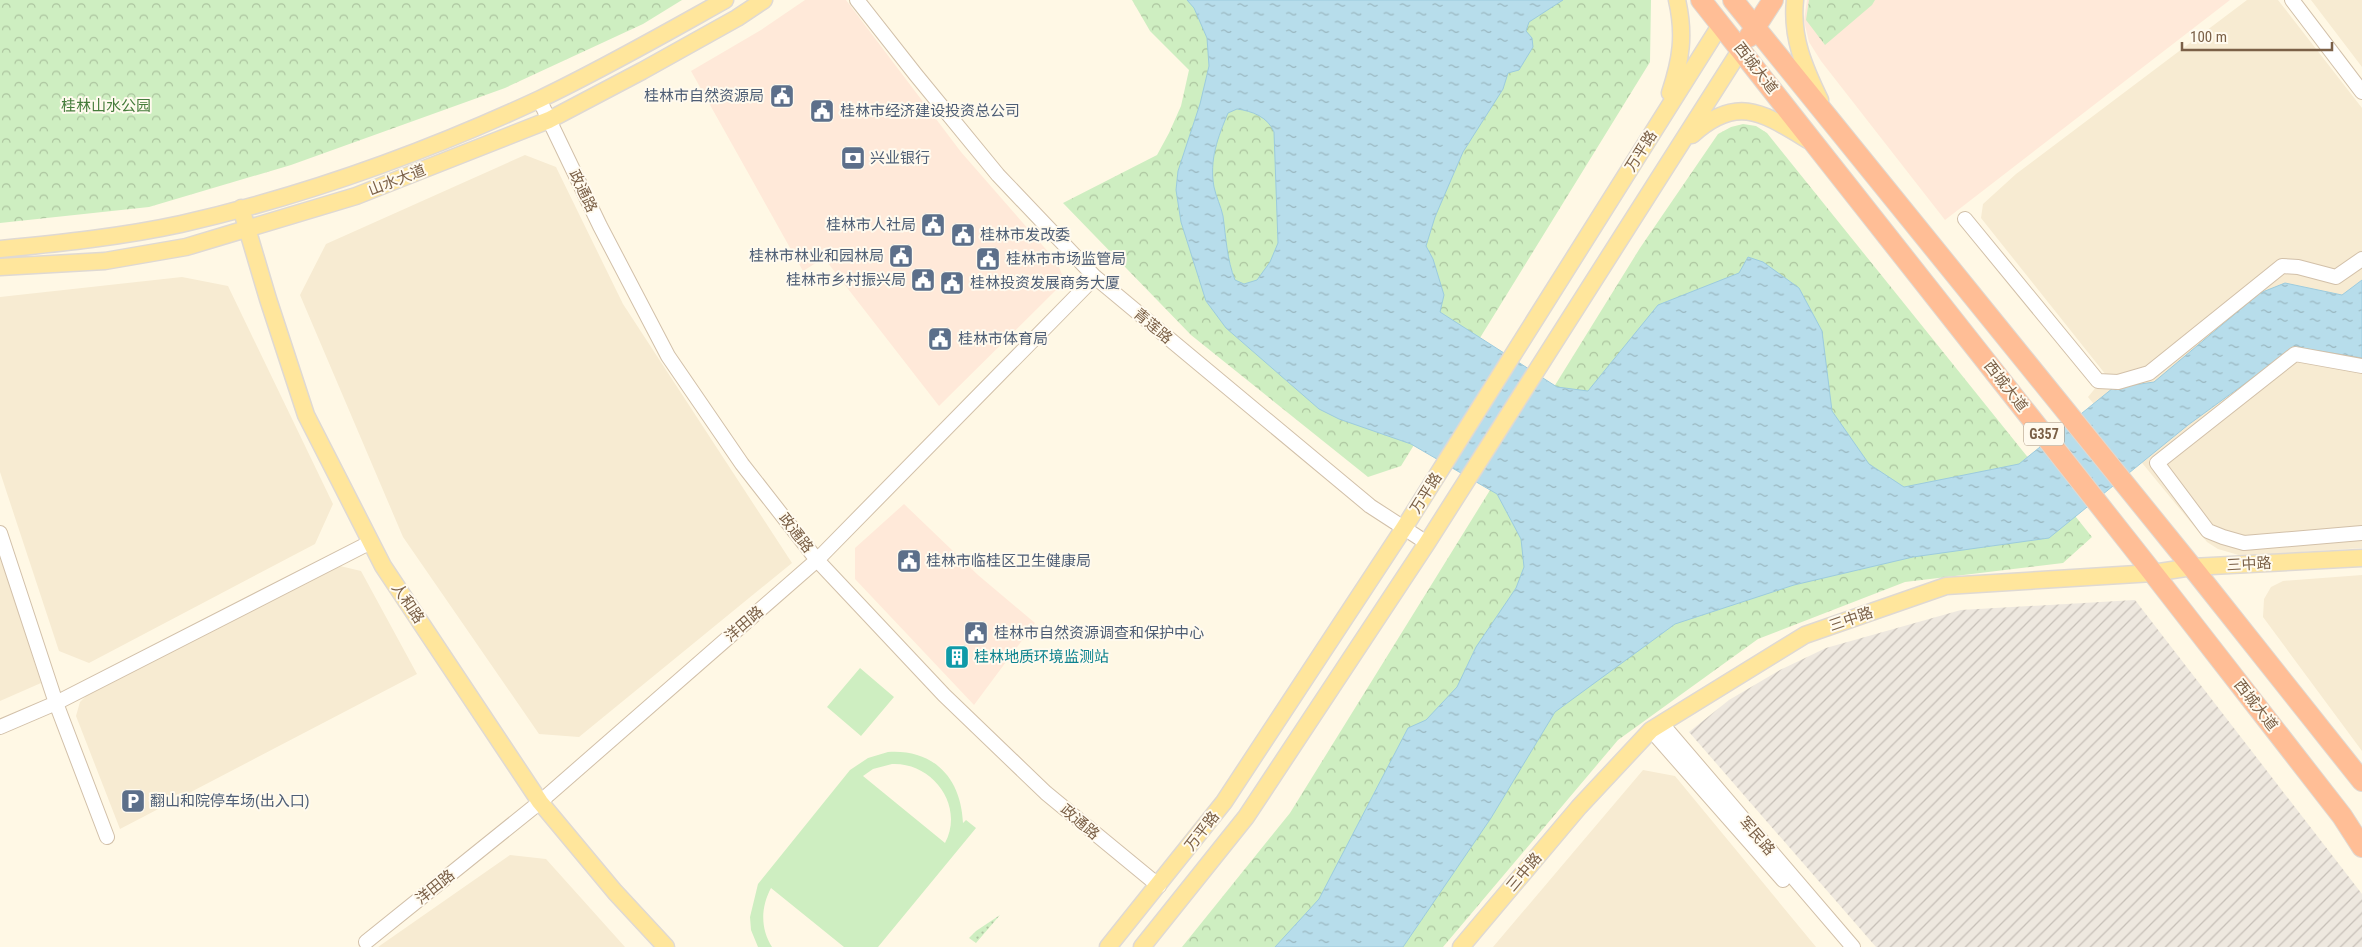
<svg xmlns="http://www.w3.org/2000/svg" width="2362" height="947" viewBox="0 0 2362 947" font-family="'Roboto Condensed','Noto Sans SC',sans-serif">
  <defs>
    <pattern id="industrial-furrows" width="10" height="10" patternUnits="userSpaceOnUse" patternTransform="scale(1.25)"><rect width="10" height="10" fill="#eee8df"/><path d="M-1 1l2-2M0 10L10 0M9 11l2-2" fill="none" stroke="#c6bfb7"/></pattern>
    <pattern id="grass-dots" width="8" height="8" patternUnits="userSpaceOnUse" patternTransform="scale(1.25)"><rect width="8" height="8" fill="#ceeec1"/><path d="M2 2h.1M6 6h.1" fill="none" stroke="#acc49f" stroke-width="1.8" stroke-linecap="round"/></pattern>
    <pattern id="park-crowns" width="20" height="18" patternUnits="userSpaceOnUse" patternTransform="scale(1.25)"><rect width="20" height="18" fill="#ceeec1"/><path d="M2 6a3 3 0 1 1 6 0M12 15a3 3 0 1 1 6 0" fill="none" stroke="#acc49f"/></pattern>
    <pattern id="water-ripples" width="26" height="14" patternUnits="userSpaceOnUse" patternTransform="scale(1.25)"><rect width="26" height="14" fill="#b7ddeb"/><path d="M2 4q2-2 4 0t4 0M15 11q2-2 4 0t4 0" fill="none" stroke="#9ab7c0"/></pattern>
  </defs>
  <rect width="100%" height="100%" fill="#fff8e5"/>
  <path fill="#f7ebd2" d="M2247 0H2278L2362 108V548L2242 556 2218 549 2207 542 2088 397 2106 375 1981 218 1983 204 2016 174Z
    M2311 0H2362V67Z
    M525 155 556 167 623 304 792 563 579 737 539 734 403 537 300 295 326 244Z
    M182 277 228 286 333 504 315 544 89 663 59 651 0 472V297Z
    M0 555 41 683 0 701Z
    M340 566 361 571 417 674 120 829 76 716 80 702 89 693Z
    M2362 575V751L2263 617 2264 599 2271 587 2283 581Z
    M1643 770 1675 776 1816 947H1493Z
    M510 855 546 859 625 947H378Z"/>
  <path fill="#ffe9d9" d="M805 0H846L961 152 1057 262 1063 277 1057 289 939 406 824 258 803 271 691 71 761 30Z
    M1807 0H2230L1945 220 1821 61 1809 42 1804 21Z
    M904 504 978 575 1035 623 974 705 855 579V548Z"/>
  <path fill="url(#industrial-furrows)" d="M2135 600 2362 894V947H1876L1689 732 1729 700 1780 670 1826 648 1961 610Z"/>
  <path fill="url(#grass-dots)" d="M1000 915 976 943 969 938 976 931Z"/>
  <path fill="url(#park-crowns)" d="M0 0H682L643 24 505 88 291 165 149 207 0 223Z
    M1132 0H1651L1650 62 1401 466 1368 477 1191 335 1063 203 1157 155 1169 133 1181 106 1189 70 1150 31Z
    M1809 0H1875L1872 5 1825 45 1806 20Z
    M1743 124 1756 126 1767 133 2092 537 2063 563 1905 582 1758 639 1618 740 1443 947H1182L1290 813 1640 248 1718 134 1731 127Z"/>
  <path fill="#ceeec1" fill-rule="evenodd" d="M860 668 894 697 861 736 827 707Z
    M888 752C934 749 961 778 963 823L966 820 976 828 878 947H844L771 888C761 907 760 928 772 947H758L751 930 750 917 758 884 850 770 868 758ZM892 764C932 762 965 805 945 843L863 776 873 769Z"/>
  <path fill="url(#water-ripples)" stroke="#9ccbde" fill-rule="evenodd" d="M1187 0H1563L1529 22 1526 31 1532 38 1533 47 1519 70 1508 73 1503 89 1463 152 1435 217 1426 246 1433 259 1444 295 1440 312 1557 387 1588 391 1658 305 1739 273 1748 257 1763 262 1799 288 1822 331 1832 411 1869 464 1904 487 2019 464 2113 388 2154 382 2260 293 2285 283 2342 295 2362 280V358L2295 347 2188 425 2049 538 1913 557 1794 585 1675 624 1555 712 1491 818 1403 947H1275L1319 899 1408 728 1426 720 1457 687 1476 647 1516 588 1524 567 1521 539 1497 494 1411 444 1339 419 1319 409 1226 328 1206 301 1181 222 1176 190 1178 171 1200 104 1209 66 1207 38 1194 8ZM1237 109C1252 111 1268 117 1274 132L1278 243 1270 262 1257 280 1244 284 1235 280C1227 260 1226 238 1223 216 1221 206 1216 197 1214 187 1209 160 1218 137 1228 113Z"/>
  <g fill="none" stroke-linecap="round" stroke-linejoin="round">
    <defs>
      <path id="minor" d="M857 0 916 75 998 175 1095 277 1370 506 1427 543
        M2292 0 2362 92
        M539 99 600 226 668 356 742 464 817 560 944 695 1046 793 1159 886
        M1965 219 2098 381 2118 382 2149 373 2282 266 2298 267 2336 277 2362 259
        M2362 366 2295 354 2157 463 2208 531 2223 537 2244 543 2362 533
        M0 533 56 703 107 837
        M1662 724 1853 947
        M0 727 56 703 371 542
        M1651 730 1783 880
        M366 942 540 802 817 560 1095 277"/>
      <path id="major" d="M1795 0C1791 37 1804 67 1820 100
        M1670 93C1681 60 1685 35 1677 0
        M1692 135C1737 94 1763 113 1808 140
        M241 208 268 299 306 415 383 566 540 802 615 892 666 947
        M0 249C61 243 121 237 181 224 304 196 426 152 540 99 603 69 664 34 725 0
        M0 267 105 261 186 247 356 196 549 120 642 71 737 18 764 0
        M1108 947 1224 802 1404 528 1721 24
        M1142 947 1246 817 1427 543 1741 49
        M1461 947 1579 807 1651 730 1805 635 1946 586 2153 573 2192 567 2362 558"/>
      <path id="highway" d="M1701 0 2153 573 2342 816 2362 847
        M1733 0 2192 567 2362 781
        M1749 37 1773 0"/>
    </defs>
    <use href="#minor" stroke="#d2c0a9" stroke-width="16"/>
    <use href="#major" stroke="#dfd9d3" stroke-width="19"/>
    <use href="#highway" stroke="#dfd9d3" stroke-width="22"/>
    <use href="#minor" stroke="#fff" stroke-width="14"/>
    <use href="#major" stroke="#ffe69c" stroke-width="16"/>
    <use href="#highway" stroke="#ffbe96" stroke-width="20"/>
  </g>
  <defs>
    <symbol id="civic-square" viewBox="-11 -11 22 22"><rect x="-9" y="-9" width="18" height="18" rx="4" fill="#5c6f8a" stroke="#fffaee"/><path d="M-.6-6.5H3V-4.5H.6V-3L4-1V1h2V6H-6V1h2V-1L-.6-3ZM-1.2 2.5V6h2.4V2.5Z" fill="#fff"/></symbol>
    <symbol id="bank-square" viewBox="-11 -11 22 22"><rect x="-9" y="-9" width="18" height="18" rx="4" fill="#5c6f8a" stroke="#fffaee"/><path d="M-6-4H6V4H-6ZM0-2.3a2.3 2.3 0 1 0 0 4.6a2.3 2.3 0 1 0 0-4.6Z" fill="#fff"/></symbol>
    <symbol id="building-square" viewBox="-11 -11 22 22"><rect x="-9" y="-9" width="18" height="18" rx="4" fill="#0f9aa8" stroke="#fffaee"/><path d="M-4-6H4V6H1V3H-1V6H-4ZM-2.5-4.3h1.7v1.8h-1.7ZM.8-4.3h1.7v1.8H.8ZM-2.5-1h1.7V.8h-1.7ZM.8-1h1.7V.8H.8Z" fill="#fff"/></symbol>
    <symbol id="parking-square" viewBox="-11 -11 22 22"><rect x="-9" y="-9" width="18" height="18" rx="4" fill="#5c6f8a" stroke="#fffaee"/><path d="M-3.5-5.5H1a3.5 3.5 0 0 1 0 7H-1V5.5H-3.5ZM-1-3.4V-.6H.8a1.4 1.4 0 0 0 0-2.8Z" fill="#fff"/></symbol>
  </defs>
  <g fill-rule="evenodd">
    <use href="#civic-square" x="768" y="82" width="28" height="28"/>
    <use href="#civic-square" x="808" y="97" width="28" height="28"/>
    <use href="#bank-square" x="839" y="144" width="28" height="28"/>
    <use href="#civic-square" x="919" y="211" width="28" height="28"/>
    <use href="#civic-square" x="949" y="221" width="28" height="28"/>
    <use href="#civic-square" x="887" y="242" width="28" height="28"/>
    <use href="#civic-square" x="974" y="245" width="28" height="28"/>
    <use href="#civic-square" x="909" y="266" width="28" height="28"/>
    <use href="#civic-square" x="938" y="269" width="28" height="28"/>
    <use href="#civic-square" x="926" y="325" width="28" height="28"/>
    <use href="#civic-square" x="895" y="547" width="28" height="28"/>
    <use href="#civic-square" x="962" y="619" width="28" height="28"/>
    <use href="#building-square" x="943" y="643" width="28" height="28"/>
    <use href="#parking-square" x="119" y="787" width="28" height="28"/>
  </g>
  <g text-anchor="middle" stroke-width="4" stroke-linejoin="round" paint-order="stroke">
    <rect fill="#fffaee" stroke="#a38e79" stroke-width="1" x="2024" y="422.5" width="40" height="23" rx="4"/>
    <g font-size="14" font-weight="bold" fill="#7b6047">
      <text x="2044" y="439">G357</text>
    </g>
    <g font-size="15" fill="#7b6047" stroke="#fffaee">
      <text transform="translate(1756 68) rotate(52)" y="5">西城大道</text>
      <text transform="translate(1641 151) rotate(-58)" y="5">万平路</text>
      <text transform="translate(397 180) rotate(-21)" y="5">山水大道</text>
      <text transform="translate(583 191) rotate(64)" y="5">政通路</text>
      <text transform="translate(1153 326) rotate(40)" y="5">青莲路</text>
      <text transform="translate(2006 386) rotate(52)" y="5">西城大道</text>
      <text transform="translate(1426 493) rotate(-58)" y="5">万平路</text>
      <text transform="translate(796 533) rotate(52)" y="5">政通路</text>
      <text transform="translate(2249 564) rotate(-3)" y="5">三中路</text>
      <text transform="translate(408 603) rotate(56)" y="5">人和路</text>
      <text transform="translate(1851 619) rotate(-19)" y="5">三中路</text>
      <text transform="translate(744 624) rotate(-41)" y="5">洋田路</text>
      <text transform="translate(2256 705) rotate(52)" y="5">西城大道</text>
      <text transform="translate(1080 822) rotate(40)" y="5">政通路</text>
      <text transform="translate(1202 831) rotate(-52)" y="5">万平路</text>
      <text transform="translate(1757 836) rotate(49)" y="5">军民路</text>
      <text transform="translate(1524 872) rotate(-50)" y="5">三中路</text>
      <text transform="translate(435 887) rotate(-39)" y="5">洋田路</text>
    </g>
    <g font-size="15" fill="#4e5e75" stroke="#fffaee" text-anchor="start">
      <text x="764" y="101" text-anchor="end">桂林市自然资源局</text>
      <text x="840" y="116">桂林市经济建设投资总公司</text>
      <text x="870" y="163">兴业银行</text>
      <text x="916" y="230" text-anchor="end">桂林市人社局</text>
      <text x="980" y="240">桂林市发改委</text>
      <text x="884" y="261" text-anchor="end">桂林市林业和园林局</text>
      <text x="1006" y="264">桂林市市场监管局</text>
      <text x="906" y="285" text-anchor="end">桂林市乡村振兴局</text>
      <text x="970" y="288">桂林投资发展商务大厦</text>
      <text x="958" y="344">桂林市体育局</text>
      <text x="926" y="566">桂林市临桂区卫生健康局</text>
      <text x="994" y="638">桂林市自然资源调查和保护中心</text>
      <text x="150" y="806">翻山和院停车场(出入口)</text>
    </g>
    <g font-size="15" fill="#467c3b" stroke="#fffaee">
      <text x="106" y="111">桂林山水公园</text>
    </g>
    <g font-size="15" fill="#0d838f" stroke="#fffaee" text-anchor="start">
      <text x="974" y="662">桂林地质环境监测站</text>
    </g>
  </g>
  <path d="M2182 42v8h150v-8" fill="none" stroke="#7b6047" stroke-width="2.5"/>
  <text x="2190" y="42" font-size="15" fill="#7b6047" stroke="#fffaee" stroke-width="4" paint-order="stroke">100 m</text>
</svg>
